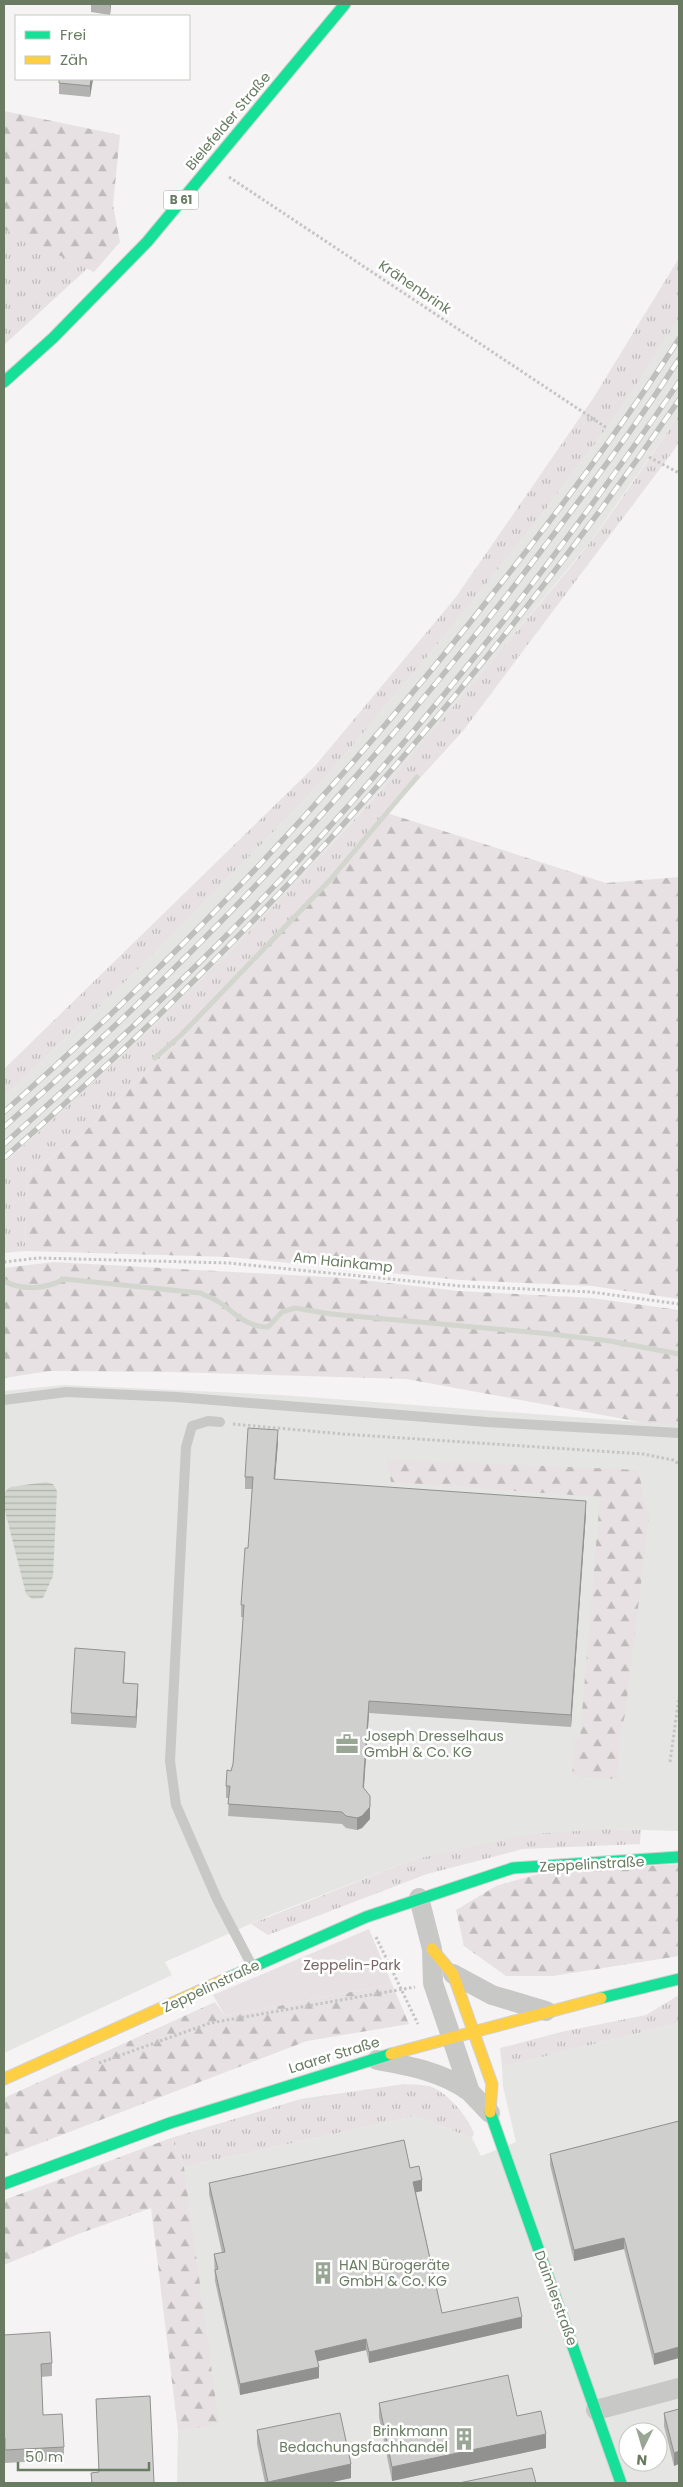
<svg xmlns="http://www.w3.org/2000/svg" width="683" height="2487" viewBox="0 0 683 2487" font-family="Poppins,sans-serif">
  <defs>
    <pattern id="grass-tufts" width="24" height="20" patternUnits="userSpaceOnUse" patternTransform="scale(1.25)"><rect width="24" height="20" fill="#e7e1e3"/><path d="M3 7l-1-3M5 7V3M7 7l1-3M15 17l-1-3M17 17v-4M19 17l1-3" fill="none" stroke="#bfbbbb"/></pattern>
    <pattern id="forest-firs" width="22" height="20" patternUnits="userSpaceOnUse" patternTransform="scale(1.25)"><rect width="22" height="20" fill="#e7e1e3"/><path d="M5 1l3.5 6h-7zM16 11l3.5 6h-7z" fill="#bfbbbb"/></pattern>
    <pattern id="water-rules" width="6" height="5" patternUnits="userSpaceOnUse" patternTransform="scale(1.25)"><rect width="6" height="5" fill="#d2d6ce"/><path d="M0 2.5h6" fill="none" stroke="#aeb3ab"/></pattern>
  </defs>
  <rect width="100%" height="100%" fill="#f5f3f4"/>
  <path fill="#e5e5e4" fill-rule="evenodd" d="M679 318V415L591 541 433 732 303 876 200 983 74 1103 4 1163V1097L155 953 323 781 447 633 542 514 621 409Z
    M64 1385 281 1395 679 1425V1831L610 1829 412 1860 273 1914 165 1962 172 1975 4 2053V1391Z
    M679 2023V2483H177L178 2431 218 2423 184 2167 415 2116 472 2138 481 2156 516 2142 503 2086 502 2067ZM628 2432H658V2462H628Z"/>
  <path fill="url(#grass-tufts)" d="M4 229 88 268 4 345Z
    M679 258V318L621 409 542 514 447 633 323 781 155 953 4 1097V1069L315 766 456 597 594 397Z
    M679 415V441L674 450 463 731 190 1030 77 1139 27 1175 25 1251 4 1253V1163C182 1009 345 839 495 657 527 618 561 580 592 540 622 499 650 457 679 415Z
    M610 1829 641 1830 640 1844 523 1849 427 1874 268 1935 251 1924 412 1860 530 1834Z
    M679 1995V2023L502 2067 500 2048 561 2032 646 2015Z
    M404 2084C413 2085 424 2084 432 2087 449 2094 467 2116 474 2133L472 2138 415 2116 184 2167 171 2138 301 2099Z"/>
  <path fill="url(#forest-firs)" d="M4 111 120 135 113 205 120 242 94 272 4 229Z
    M387 813 606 883 679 877V1299L592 1286 460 1280 228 1257 25 1251 27 1175 77 1139 190 1030Z
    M53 1262 344 1278 459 1291 592 1298 679 1310V1425L651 1424 406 1379 170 1372 50 1371 4 1378V1268Z
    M386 1459 638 1470 649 1517 625 1715 620 1734 618 1779 572 1776 575 1739 580 1737 600 1497 391 1482Z
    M679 1864V1956L553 1976H506L464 1946 456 1910 496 1886 542 1873Z
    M392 1984 409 2024 307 2041 4 2157V2098L215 2002 225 2016Z
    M171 2138 184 2167 219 2424 178 2431 151 2208 81 2233 4 2265V2200Z"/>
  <path fill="#e7e1e3" d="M369 1929 392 1984 225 2016 213 1995Z"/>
  <path fill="url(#water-rules)" d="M46 1482 53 1484 57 1491 53 1576 43 1598 32 1599 26 1594 4 1507V1493L10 1487Z"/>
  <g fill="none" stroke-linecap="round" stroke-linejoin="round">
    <path stroke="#d2d6ce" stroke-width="5" d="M155 1058 181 1035 330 880 417 777
      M4 1281C22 1291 47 1289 64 1279L200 1293C206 1296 213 1298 219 1302 235 1313 246 1327 268 1327L282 1312 295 1308 331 1314 541 1333 610 1341 679 1354"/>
    <defs>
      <path id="fast" d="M4 382 53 338 147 242 345 4
        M228 1978 366 1917 513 1868 679 1857
        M601 1998 679 1979
        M490 2112 621 2483
        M4 2184 170 2123 391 2054"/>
      <path id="slow" d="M432 1949 453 1974 492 2084 490 2112
        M391 2054 601 1998
        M4 2079 228 1978"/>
    </defs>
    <use href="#fast" stroke="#d1d1d0" stroke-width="13"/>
    <use href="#slow" stroke="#d1d1d0" stroke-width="13"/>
    <path stroke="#c5c5c4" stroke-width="3" stroke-dasharray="2.5 2.5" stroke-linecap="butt" d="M229 177 607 428
      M649 457 679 473
      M4 1262 38 1258 229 1263 460 1286 591 1292 679 1304
      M233 1424 343 1434 643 1454 673 1460 679 1464
      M670 1762 679 1697
      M376 1937 418 2024
      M99 2063 210 2023 415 1987"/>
    <path stroke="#c8c8c7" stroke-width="10" d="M4 1400 66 1392 176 1397 487 1422 679 1433
      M220 1422 208 1421 192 1426 186 1447 170 1761 176 1805 217 1899 252 1966"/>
    <path stroke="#c8c8c7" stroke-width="20" d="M419 1898 432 1949 433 1983 470 2092 490 2113
      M453 1974 492 1995 546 2011
      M377 2060C410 2066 443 2072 470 2092
      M596 2410 679 2388"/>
    <use href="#fast" stroke="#16e098" stroke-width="11"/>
    <use href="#slow" stroke="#ffcf43" stroke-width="11"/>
    <defs>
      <path id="rail" d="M4 1112C188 950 355 771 506 577 567 500 626 421 679 339
        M4 1127C194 960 367 776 522 576 576 505 631 434 679 359
        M4 1144C77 1079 149 1013 218 944 389 773 542 581 679 382
        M4 1158C260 934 486 680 679 400"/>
    </defs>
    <use href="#rail" stroke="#bebfbc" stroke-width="5.5"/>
    <use href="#rail" stroke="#fff" stroke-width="4" stroke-dasharray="11" stroke-linecap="butt"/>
  </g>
  <path fill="#b2b3b1" d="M91 4H111L110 15 91 12Z
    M59 79H93L90 97 59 94Z
    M278 1442 275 1479 586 1513 571 1727 369 1713 364 1788 370 1819 362 1828 357 1830 346 1828 342 1824 228 1816 229 1798H226V1786L233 1764 243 1617H241V1605L248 1548 252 1489H245V1477Z
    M125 1663 124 1683 138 1695 136 1728 71 1724V1713Z
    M679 2121 654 2365 624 2249 574 2261 550 2165V2154Z
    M410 2168 422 2191 416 2192 442 2313 522 2328 369 2363 366 2350 317 2361 319 2378 240 2395 215 2281 214 2254 222 2253 209 2194V2183Z
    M4 2335 52 2363V2376L41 2377 43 2415 64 2447V2460L5 2463V2451H4Z
    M96 2399 154 2483H91V2473L99 2472Z
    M379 2403 517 2416 546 2448 392 2481 379 2417Z
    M679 2409 674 2466 664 2426V2413Z
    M257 2430 351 2478 328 2483H265L257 2444Z"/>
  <path fill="#919290" d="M110 4H111L110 15Z
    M91 79H93L90 97V86Z
    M278 1430V1442L274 1491V1479Z
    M586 1501V1513L571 1727V1715Z
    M138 1684V1695L136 1728V1717Z
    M369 1701V1713L363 1799V1787Z
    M370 1796V1819L362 1828 357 1830V1818Z
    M422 2180V2191L413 2193V2182Z
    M624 2238V2249L574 2261V2250Z
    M522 2317V2328L369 2363V2352Z
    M366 2339V2350L315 2362V2351Z
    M679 2347V2358L654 2365V2354Z
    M319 2367V2378L240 2395V2384Z
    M546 2434V2448L392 2481V2467Z
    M679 2451V2464L674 2466V2453Z
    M351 2464V2478L328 2483H268V2482Z"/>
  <path fill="#cfd0ce" stroke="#919290" d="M59 79H91L90 86 59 83Z
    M248 1428 278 1430 274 1479 586 1501 571 1715 369 1701 363 1787 370 1796V1807L362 1816 357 1818 346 1816 342 1812 228 1804 230 1786H226L227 1770 231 1771 233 1764 244 1605H241L245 1548H248L253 1477H245Z
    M75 1648 125 1652 123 1683 138 1684 136 1717 71 1713Z
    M679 2121V2347L654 2354 624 2238 574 2250 550 2154Z
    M404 2140 410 2168 419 2166 422 2180 413 2182 442 2313 518 2297 522 2317 369 2352 366 2339 315 2351 319 2367 240 2384 215 2270 218 2269 214 2254 225 2252 209 2183Z
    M50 2332 52 2363 41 2364 43 2415 62 2414 64 2447 5 2450V2438H4V2335Z
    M508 2375 517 2416 541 2411 546 2434 392 2467 379 2403Z
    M150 2396 154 2483H92L91 2473 99 2472 96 2399Z
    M679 2409V2451L674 2453 664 2413Z
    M340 2413 351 2464 268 2482 257 2430Z
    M532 2468 536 2483H459Z"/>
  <defs>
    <symbol id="office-bare" viewBox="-9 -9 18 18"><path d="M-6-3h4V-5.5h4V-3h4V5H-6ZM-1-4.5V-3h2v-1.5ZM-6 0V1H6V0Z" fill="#9aa695" stroke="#fff" stroke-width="2.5" paint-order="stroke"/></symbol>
    <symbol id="building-bare" viewBox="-9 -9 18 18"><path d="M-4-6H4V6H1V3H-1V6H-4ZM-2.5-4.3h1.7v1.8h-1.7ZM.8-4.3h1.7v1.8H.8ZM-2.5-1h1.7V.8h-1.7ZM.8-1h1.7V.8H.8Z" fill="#9aa695" stroke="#fff" stroke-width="2.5" paint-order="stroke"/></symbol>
  </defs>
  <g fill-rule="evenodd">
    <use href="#office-bare" x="331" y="1728" width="32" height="32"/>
    <use href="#building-bare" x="307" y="2257" width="32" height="32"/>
    <use href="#building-bare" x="448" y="2423" width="32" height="32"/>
  </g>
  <g text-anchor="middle" stroke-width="5" stroke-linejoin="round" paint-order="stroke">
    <rect fill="#fff" stroke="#96a391" stroke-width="1" x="163.5" y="190.5" width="35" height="19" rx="4"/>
    <g font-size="12" font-weight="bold" fill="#697c62">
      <text x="181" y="204">B 61</text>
    </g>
    <g font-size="14" fill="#697c62" stroke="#fff">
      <text transform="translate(228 121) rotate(-50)" y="5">Bielefelder Straße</text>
      <text transform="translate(415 287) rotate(34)" y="5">Krähenbrink</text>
      <text transform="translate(343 1262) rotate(6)" y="5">Am Hainkamp</text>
      <text transform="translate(592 1864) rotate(-3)" y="5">Zeppelinstraße</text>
      <text transform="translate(211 1986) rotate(-25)" y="5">Zeppelinstraße</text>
      <text transform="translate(334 2055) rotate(-17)" y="5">Laarer Straße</text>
      <text transform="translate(556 2298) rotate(70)" y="5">Daimlerstraße</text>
    </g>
    <g font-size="14" fill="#697c62" stroke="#fff" text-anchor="start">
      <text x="364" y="1741">Joseph Dresselhaus<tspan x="364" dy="16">GmbH &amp; Co. KG</tspan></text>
      <text x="339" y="2270">HAN Bürogeräte<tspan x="339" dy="16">GmbH &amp; Co. KG</tspan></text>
      <text x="448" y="2436" text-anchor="end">Brinkmann<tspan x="448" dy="16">Bedachungsfachhandel</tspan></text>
    </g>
    <g font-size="14" fill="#796564" stroke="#fff">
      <text x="352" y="1970">Zeppelin-Park</text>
    </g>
  </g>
  <rect width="683" height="2487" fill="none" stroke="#697c62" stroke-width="10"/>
  <rect x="15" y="15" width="175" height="65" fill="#ffffff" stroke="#c3cbc0"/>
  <rect x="25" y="31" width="25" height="8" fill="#16e098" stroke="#c3cbc0"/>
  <text x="60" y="40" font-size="15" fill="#697c62">Frei</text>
  <rect x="25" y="56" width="25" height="8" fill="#ffcf43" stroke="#c3cbc0"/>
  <text x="60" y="65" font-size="15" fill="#697c62">Zäh</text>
  <g transform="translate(643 2447) rotate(185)"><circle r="24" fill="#ffffff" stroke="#c3cbc0"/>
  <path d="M0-4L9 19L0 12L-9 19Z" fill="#9aa695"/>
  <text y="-8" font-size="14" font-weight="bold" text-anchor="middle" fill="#697c62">N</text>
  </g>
  <path d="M18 2462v8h131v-8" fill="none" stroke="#697c62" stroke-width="2.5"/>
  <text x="25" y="2462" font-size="15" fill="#697c62" stroke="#ffffff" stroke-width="4" paint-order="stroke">50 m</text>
</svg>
